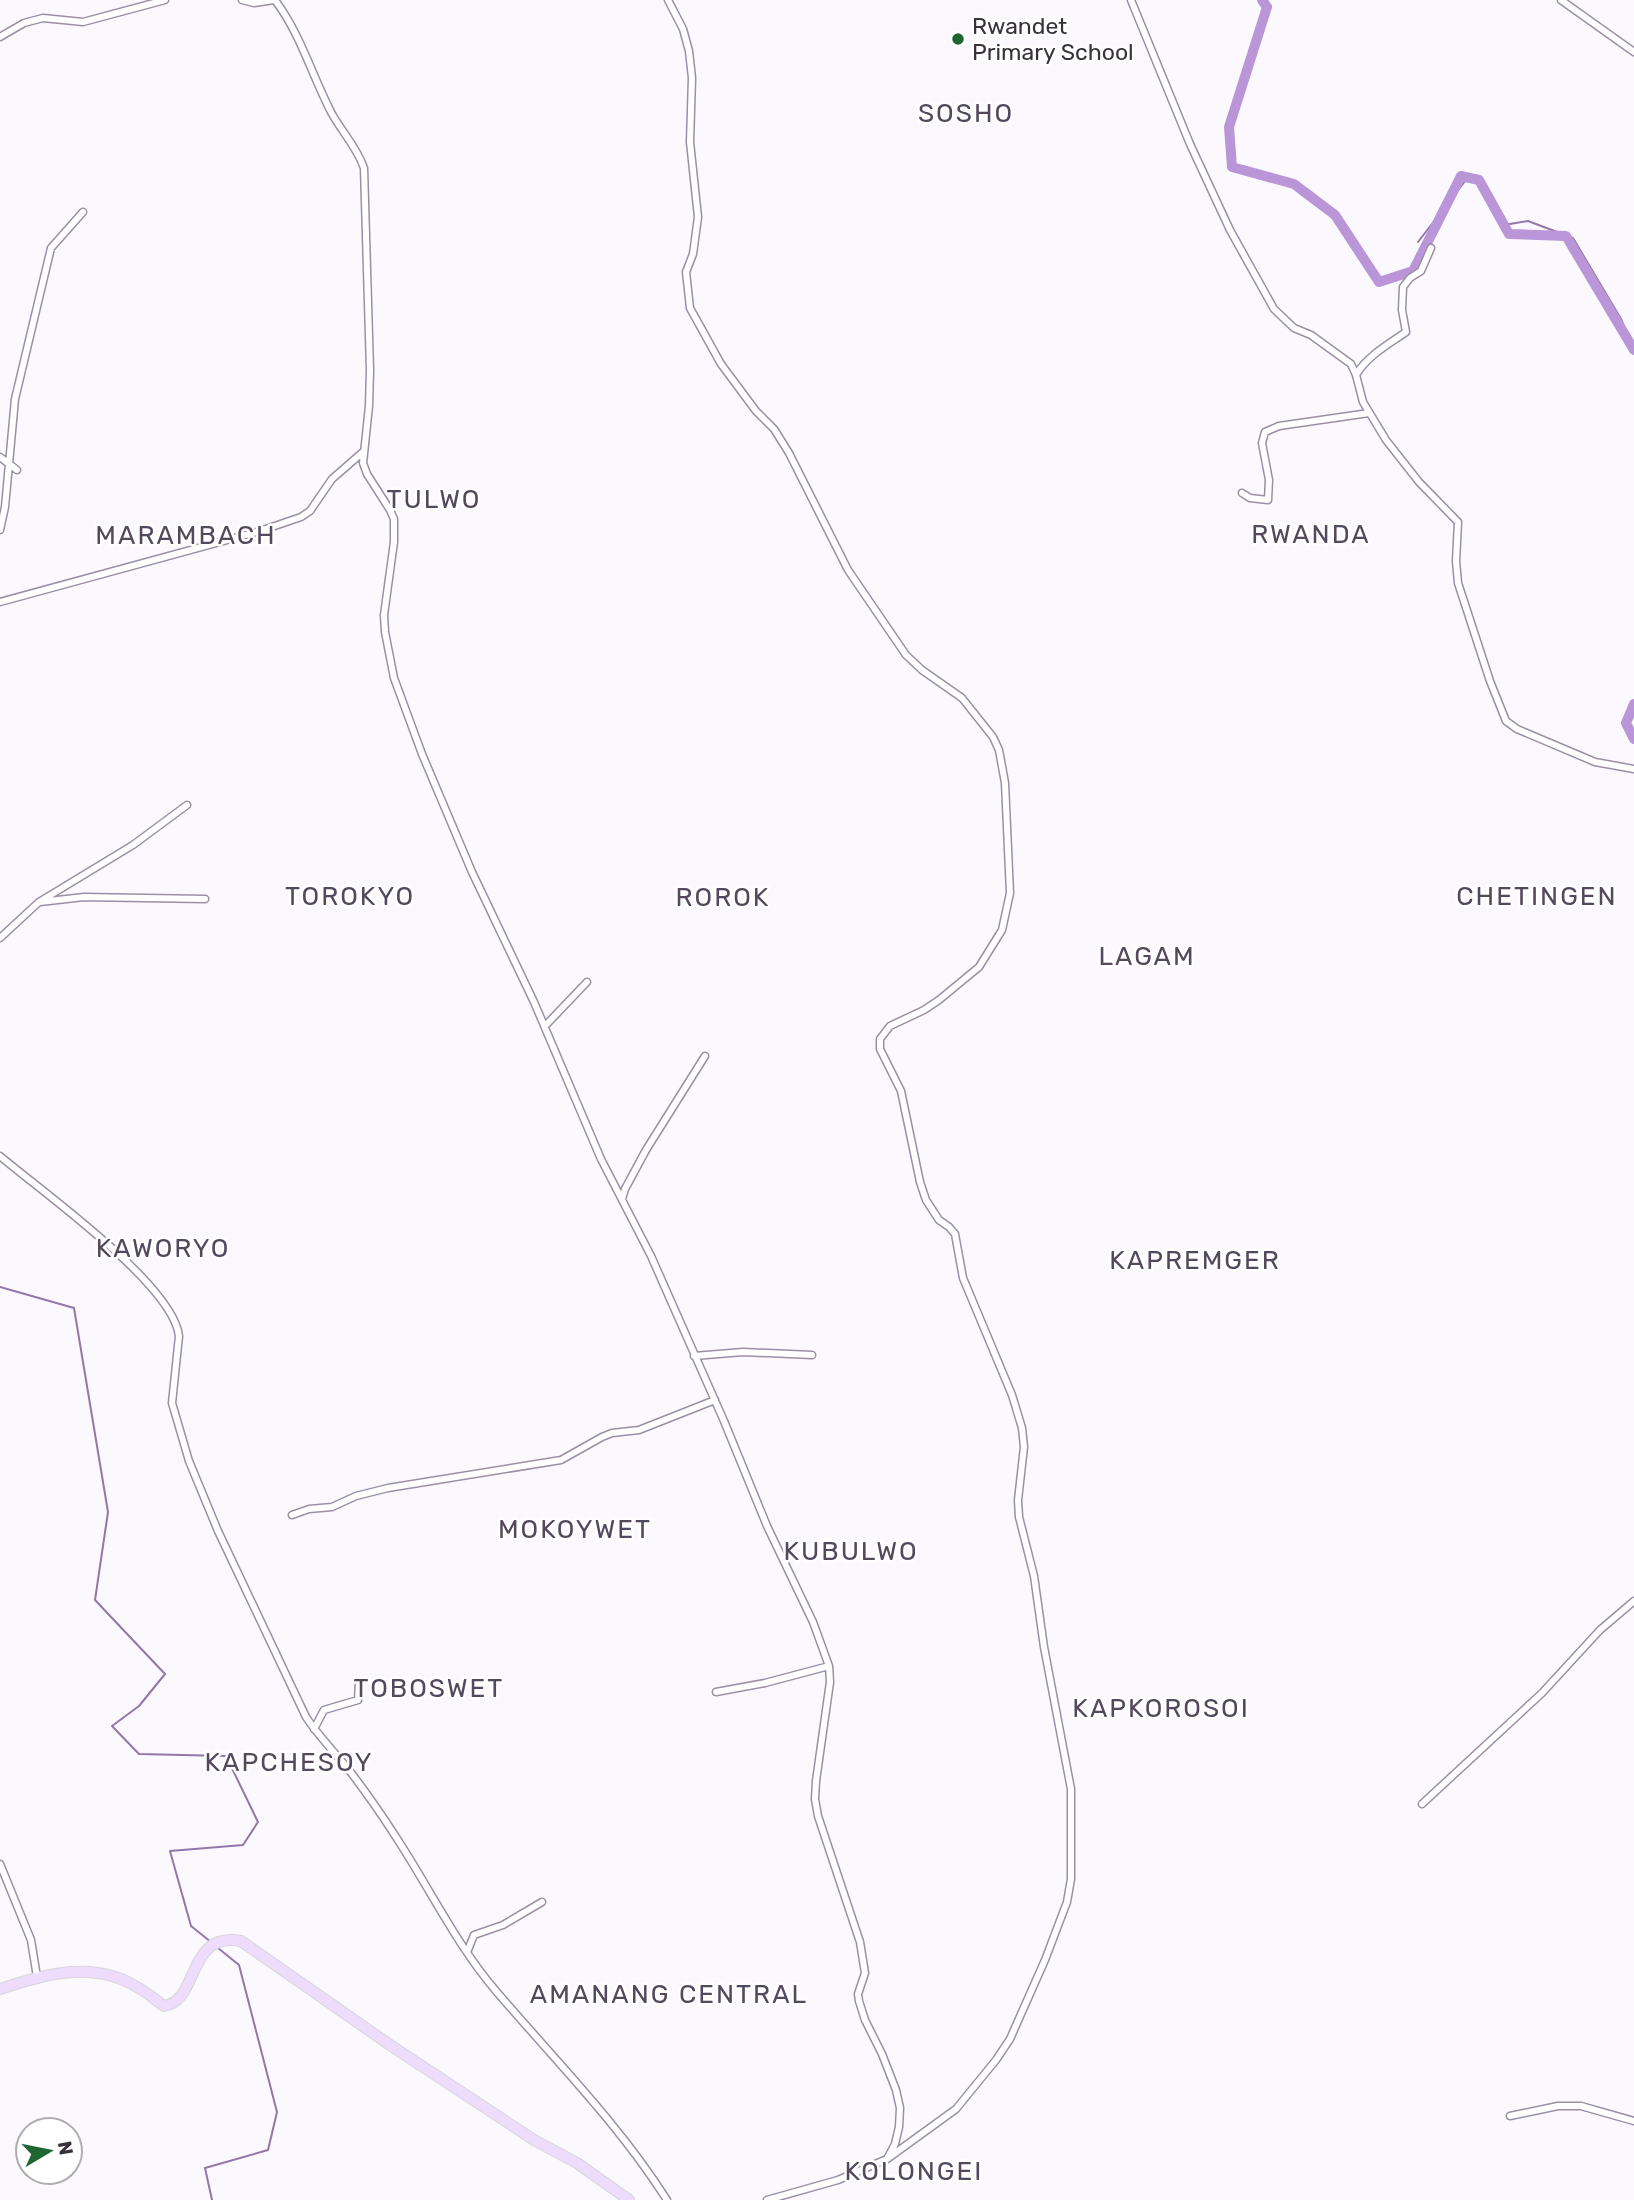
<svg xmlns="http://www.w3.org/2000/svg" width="1634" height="2200" viewBox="0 0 1634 2200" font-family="Rubik,sans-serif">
  <rect width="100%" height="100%" fill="#fcf9fe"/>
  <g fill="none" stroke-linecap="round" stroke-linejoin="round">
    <path stroke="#9277a9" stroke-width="2" d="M1418 242 1469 176 1478 184 1504 225 1528 221 1573 238 1621 319 1634 350
      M0 1287 74 1308 108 1512 95 1600 165 1674 139 1706 112 1726 139 1754 226 1756 258 1822 243 1845 170 1851 191 1926 211 1942
      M212 2200 205 2168 268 2150 277 2112 239 1965 218 1948"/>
    <path stroke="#ba95d8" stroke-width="10" d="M1262 0 1267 7 1229 127 1232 167 1294 184 1335 215 1379 282 1413 271 1461 176 1479 180 1509 234 1566 236 1634 350
      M1634 704 1626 723 1634 739"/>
    <defs>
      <path id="minor" d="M242 0 254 3 274 0
        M275 0C301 35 311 73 331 112 341 131 357 147 364 168L370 370 369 406 363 463 367 474 390 510 394 519V542L384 615 385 632 394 678 422 754 472 872 534 1002 601 1159 651 1256 724 1421 767 1526 813 1622 829 1666 830 1682 816 1781 815 1799 818 1816 860 1942 865 1973 858 1994 859 2001 865 2020 882 2054 896 2090 900 2108 899 2127 895 2144 887 2159 838 2180 767 2200
        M668 0 683 29 689 51 692 78 690 142 698 217 693 254 686 272 690 308 721 364 756 411 774 429 789 453 848 570 906 655 922 670 962 698 993 737 999 750 1005 783 1010 893 1002 930 979 967 939 1000 924 1010 890 1026 880 1039V1049L901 1091 920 1182 926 1200 939 1220 949 1227 955 1234 963 1278 1012 1395 1022 1428 1024 1447 1018 1500 1019 1517 1034 1576 1044 1647 1071 1789V1879L1067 1902 1045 1960 1010 2039 996 2060 956 2109 887 2159
        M1131 0 1190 144 1230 230 1274 309 1294 328 1311 335 1351 364 1356 375 1363 402 1386 440 1419 482 1458 522 1456 561 1458 583 1490 681 1506 721 1517 729 1595 762 1634 769
        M1561 0 1634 52
        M0 37 24 23 43 18 83 22 165 0
        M1356 375C1367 356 1389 344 1406 332L1402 310 1403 287 1410 278 1421 271 1431 248
        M0 457 17 470
        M1242 493 1250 498 1268 500 1269 480 1262 443 1265 432 1279 426 1369 413
        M0 530 5 507 15 399 51 248 83 212
        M0 602 260 531 301 517 310 511 332 479 363 452
        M40 902 84 897 205 899
        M0 938 39 902 133 845 187 805
        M545 1026 587 982
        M0 1156C42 1192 173 1284 179 1336L172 1403 189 1461 218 1531 306 1717C318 1735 332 1750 346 1766 362 1787 378 1809 392 1831 427 1883 455 1943 496 1991 555 2060 618 2123 667 2200
        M622 1199 625 1189 646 1150 705 1056
        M694 1356 743 1352 812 1355
        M292 1515 309 1509 332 1507 356 1496 388 1488 561 1460 602 1437 612 1433 639 1430 715 1400
        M716 1692 765 1683 829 1666
        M314 1729 324 1710 358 1700 359 1682
        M1422 1804 1542 1693 1600 1630 1634 1601
        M0 1864 31 1940 37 1977
        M468 1950 474 1935 503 1925 542 1902
        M1510 2116 1558 2106H1581L1634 2121"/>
      <path id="primary" d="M0 1989C45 1974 93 1960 137 1987 147 1992 155 2000 164 2006 200 2001 186 1931 241 1941L390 2045 534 2140 577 2163 629 2200"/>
    </defs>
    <use href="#minor" stroke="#9b8fa6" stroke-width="9"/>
    <use href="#primary" stroke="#d7d6d8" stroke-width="12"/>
    <use href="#minor" stroke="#fff" stroke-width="6"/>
    <use href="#primary" stroke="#eddcfb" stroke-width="10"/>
  </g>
  <circle fill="#1f6632" stroke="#fff" stroke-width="2.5" cx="958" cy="39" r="7"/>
  <g text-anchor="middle" stroke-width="5" stroke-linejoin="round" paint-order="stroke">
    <g font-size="23" fill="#36313a" stroke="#fff" text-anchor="start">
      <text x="972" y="34">Rwandet<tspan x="972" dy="26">Primary School</tspan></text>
    </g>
    <g font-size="26" letter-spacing="2" fill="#53485c" stroke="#fff">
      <text x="966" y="122">SOSHO</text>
      <text x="434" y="508">TULWO</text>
      <text x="1311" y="543">RWANDA</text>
      <text x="186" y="544">MARAMBACH</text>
      <text x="350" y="905">TOROKYO</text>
      <text x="1537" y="905">CHETINGEN</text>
      <text x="723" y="906">ROROK</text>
      <text x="1147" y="965">LAGAM</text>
      <text x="163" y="1257">KAWORYO</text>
      <text x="1195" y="1269">KAPREMGER</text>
      <text x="575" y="1538">MOKOYWET</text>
      <text x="851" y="1560">KUBULWO</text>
      <text x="429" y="1697">TOBOSWET</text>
      <text x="1161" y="1717">KAPKOROSOI</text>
      <text x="289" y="1771">KAPCHESOY</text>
      <text x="669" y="2003">AMANANG CENTRAL</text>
      <text x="914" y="2180">KOLONGEI</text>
    </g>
  </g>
  <g transform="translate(49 2151) rotate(80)"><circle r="33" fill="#ffffff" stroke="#afadb0" stroke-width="2"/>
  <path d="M0-5L12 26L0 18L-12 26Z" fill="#1f6632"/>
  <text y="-10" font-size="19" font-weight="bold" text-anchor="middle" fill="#36313a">N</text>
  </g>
</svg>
